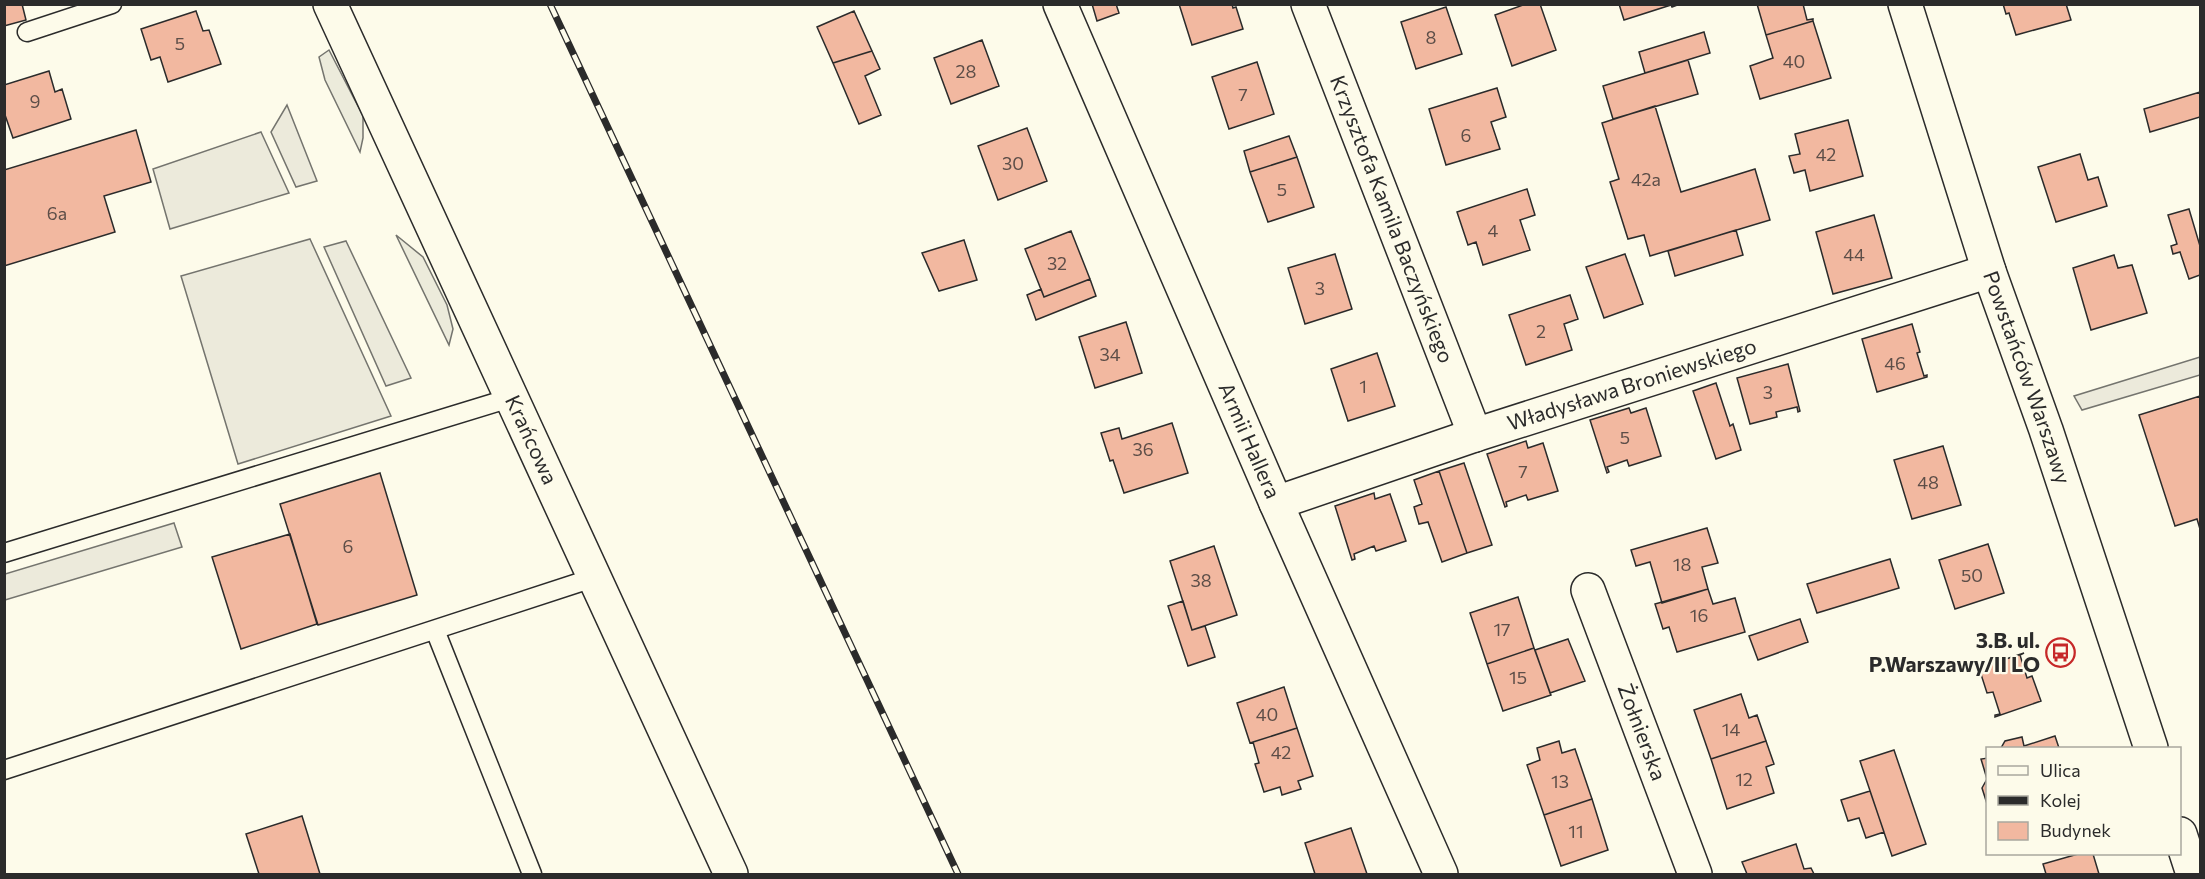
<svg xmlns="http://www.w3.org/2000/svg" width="2205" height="879" viewBox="0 0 2205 879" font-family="Commissioner,sans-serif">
  <rect width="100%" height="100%" fill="#fdfbea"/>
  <path fill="#ecebdb" stroke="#74746e" stroke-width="1.5" d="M329 50 363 116V138L360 152 325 80 319 57Z
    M396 235 423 257 447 305 453 329 449 345Z"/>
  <path fill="#eceadb" stroke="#74746e" stroke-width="1.5" d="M287 105 317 181 296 187 271 132Z
    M261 132 289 193 170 229 153 169Z
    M310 239 391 416 238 464 181 276Z
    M346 241 411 378 386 386 324 247Z
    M2200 357V375L2082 410 2074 396Z
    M174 523 182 547 5 600V574Z"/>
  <path fill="#f2b8a0" stroke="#2b2b2b" stroke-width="1.5" d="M4 4H22L26 20 4 26Z
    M1092 4H1116L1119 13 1097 21Z
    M1179 4H1232L1233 8 1236 7 1243 29 1192 45Z
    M1526 4H1540L1556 50 1512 66 1495 15Z
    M1619 4H1680L1672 7 1671 5 1624 20Z
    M1757 4H1803L1807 20 1813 19V21L1766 35Z
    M2003 4H2066L2071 20 2016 35 2009 13 2006 14Z
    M1446 7 1462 54 1416 69 1401 22Z
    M196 11 203 31 209 30 221 64 168 82 160 57 151 60 141 29Z
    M854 11 872 51 833 63 817 27Z
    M1813 21 1831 78 1760 99 1750 66 1773 58 1766 35Z
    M1704 32 1710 53 1645 73 1639 52Z
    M982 40 999 86 951 104 934 58Z
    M872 51 880 69 865 76 881 115 859 124 833 63Z
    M1688 60 1698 94 1613 119 1603 86Z
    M1257 62 1274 114 1229 129 1212 77Z
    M49 71 55 92 62 89 71 119 13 138 4 112V85Z
    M1497 88 1506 117 1491 122 1500 149 1446 165 1429 109Z
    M2200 92V117L2150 132 2144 109Z
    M1655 106 1681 192 1755 169 1770 220 1650 256 1644 235 1628 239 1610 182 1619 179 1602 123Z
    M1848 120 1863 176 1810 191 1805 170 1794 173 1789 156 1800 154 1795 134Z
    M1027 128 1047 181 998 200 978 146Z
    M136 130 151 182 104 196 115 232 4 266V170Z
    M1289 136 1297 157 1250 172 1244 151Z
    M2080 154 2088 180 2098 177 2107 206 2056 222 2038 167Z
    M1297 157 1314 207 1268 222 1250 172Z
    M1527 189 1535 215 1520 220 1530 250 1483 265 1476 242 1468 245 1457 212Z
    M2189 209 2200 246V275L2189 279 2180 252 2173 254 2171 246 2177 244 2168 215Z
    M1874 215 1892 278 1833 294 1816 232Z
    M1736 230 1743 255 1675 276 1668 251Z
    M1071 231 1090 279 1044 297 1025 249Z
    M964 240 977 280 939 291 922 253Z
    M1335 254 1352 309 1305 324 1288 268Z
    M1625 254 1643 304 1604 318 1586 267Z
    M2114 255 2118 268 2132 265 2147 313 2091 330 2073 268Z
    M1090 279 1096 296 1036 320 1027 295 1041 289 1044 297Z
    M1570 295 1578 319 1564 324 1572 350 1526 365 1509 315Z
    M1126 322 1142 373 1095 388 1079 337Z
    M1912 324 1920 352 1917 353 1924 376 1927 375V377L1877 392 1862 339Z
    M1377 353 1395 406 1348 421 1331 369Z
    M1788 364 1800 411 1798 412 1797 407 1776 412 1777 417 1750 424 1737 378Z
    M1716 383 1730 426 1733 424 1741 450 1716 459 1693 391Z
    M2200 396V529L2197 519 2175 526 2139 415Z
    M1629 408 1631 413 1646 408 1661 456 1629 466 1627 460 1607 467 1609 472 1607 473 1590 420Z
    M1172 423 1188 473 1124 493 1113 460 1110 461 1101 433 1119 428 1122 439Z
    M1526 441 1528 448 1543 443 1558 491 1528 500 1526 495 1506 502 1507 506 1505 507 1487 454Z
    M1943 446 1961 505 1912 519 1894 460Z
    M1464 463 1492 545 1467 553 1439 471Z
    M1439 471 1467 553 1442 562 1428 522 1419 524 1414 507 1422 504 1414 480Z
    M380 473 417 595 318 625 280 504Z
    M1374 493 1375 499 1390 494 1406 541 1376 551 1374 546 1354 554 1355 559 1352 560 1335 506Z
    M1707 528 1718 563 1702 567 1708 589 1662 603 1650 562 1636 566 1631 550Z
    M290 534 317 624 241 649 212 557Z
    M1988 544 2004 593 1955 609 1939 560Z
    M1214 546 1237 615 1192 630 1170 561Z
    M1890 559 1899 588 1817 613 1807 584Z
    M1708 589 1713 604 1735 598 1745 632 1677 652 1669 627 1663 629 1655 604Z
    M1518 597 1534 648 1487 664 1470 613Z
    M1183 601 1192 630 1205 626 1215 657 1188 666 1168 606Z
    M1800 619 1808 642 1758 660 1749 636Z
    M1568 639 1585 681 1550 693 1535 650Z
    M1534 648 1551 695 1503 711 1487 664Z
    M2024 653 2020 655 2027 678 2032 676 2041 701 1995 717V715L2000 714 1993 692 1987 693 1979 668Z
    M1284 687 1297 728 1250 743 1237 703Z
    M1741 694 1749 718 1757 715 1766 741 1711 759 1694 710Z
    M1297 728 1313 776 1298 781 1301 789 1282 795 1280 787 1264 792 1255 764 1259 763 1253 742Z
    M2055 736 2059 748H2001L2005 741 2022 737 2024 746Z
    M1559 741 1562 753 1575 749 1592 799 1544 815 1527 765 1540 760 1537 748Z
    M1766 741 1774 764 1766 767 1774 793 1727 809 1711 759Z
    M1894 750 1926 844 1892 856 1860 761Z
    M1988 758V807L1982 788 1987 779 1981 759Z
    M1870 791 1884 832 1866 838 1859 818 1848 821 1841 800Z
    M1592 799 1608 850 1561 866 1544 815Z
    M302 816 320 874H259L246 834Z
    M1351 828 1367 874H1315L1305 843Z
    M1796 844 1804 869 1811 868 1814 874H1747L1742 862Z
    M2078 854H2093L2099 874H2046L2043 864Z"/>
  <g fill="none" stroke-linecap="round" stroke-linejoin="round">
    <defs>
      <path id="service" d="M27 32 112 4
        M4 553 510 398
        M435 630 532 874
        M4 770 593 578"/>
      <g id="minor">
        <path id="s1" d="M1060 4 1276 503 1441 874"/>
        <path id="s2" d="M1308 4 1475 435"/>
        <path id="s3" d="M1276 503 1475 435 1989 271"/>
        <path id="s4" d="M1588 590 1695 874"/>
      </g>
      <g id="tertiary">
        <path id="s5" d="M330 4 731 874"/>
        <path id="s6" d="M1905 4 1989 271 2046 430 2151 748"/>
        <path d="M2180 834 2193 874"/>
      </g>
    </defs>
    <use href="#service" stroke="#2b2b2b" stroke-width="21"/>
    <use href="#minor" stroke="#2b2b2b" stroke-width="36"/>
    <use href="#tertiary" stroke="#2b2b2b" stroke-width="36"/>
    <use href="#service" stroke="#fdfbea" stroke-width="18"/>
    <use href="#minor" stroke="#fdfbea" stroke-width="33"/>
    <use href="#tertiary" stroke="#fdfbea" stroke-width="33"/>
    <defs>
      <path id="rail" d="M550 4 958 874"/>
    </defs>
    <use href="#rail" stroke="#2b2b2b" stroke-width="7"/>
    <use href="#rail" stroke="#fdfbea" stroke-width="4.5" stroke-dasharray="14" stroke-linecap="butt"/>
  </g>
  <defs>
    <symbol id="bus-ring" viewBox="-11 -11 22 22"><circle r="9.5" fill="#fdfbea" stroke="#c62828" stroke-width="1.5"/><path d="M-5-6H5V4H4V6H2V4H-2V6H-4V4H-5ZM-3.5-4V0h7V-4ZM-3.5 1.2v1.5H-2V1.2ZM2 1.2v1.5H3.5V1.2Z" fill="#c62828"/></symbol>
  </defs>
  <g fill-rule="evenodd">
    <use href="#bus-ring" x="2044" y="636" width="33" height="33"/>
  </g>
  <g text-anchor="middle" stroke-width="4.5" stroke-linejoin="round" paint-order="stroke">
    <g font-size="18" fill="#5d4e48">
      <text x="1431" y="44">8</text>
      <text x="180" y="50">5</text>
      <text x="1794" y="68">40</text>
      <text x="966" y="78">28</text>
      <text x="1243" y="101">7</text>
      <text x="35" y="108">9</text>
      <text x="1466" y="142">6</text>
      <text x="1826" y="161">42</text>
      <text x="1013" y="170">30</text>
      <text x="1646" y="186">42a</text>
      <text x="1282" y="196">5</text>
      <text x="57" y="220">6a</text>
      <text x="1493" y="237">4</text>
      <text x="1854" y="261">44</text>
      <text x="1057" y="270">32</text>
      <text x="1320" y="295">3</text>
      <text x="1541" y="338">2</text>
      <text x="1110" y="361">34</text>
      <text x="1895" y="370">46</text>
      <text x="1363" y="393">1</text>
      <text x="1768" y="399">3</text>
      <text x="1625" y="444">5</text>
      <text x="1143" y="456">36</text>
      <text x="1523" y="478">7</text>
      <text x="1928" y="489">48</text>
      <text x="348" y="553">6</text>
      <text x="1682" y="571">18</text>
      <text x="1972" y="582">50</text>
      <text x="1201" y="587">38</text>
      <text x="1699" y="622">16</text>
      <text x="1502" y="636">17</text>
      <text x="1518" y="684">15</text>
      <text x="1267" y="721">40</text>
      <text x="1731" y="736">14</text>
      <text x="1281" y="759">42</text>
      <text x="1744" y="786">12</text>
      <text x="1560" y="788">13</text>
      <text x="1576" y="838">11</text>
    </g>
    <g font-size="21" fill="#2b2b2b" stroke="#fdfbea">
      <text dy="7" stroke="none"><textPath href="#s2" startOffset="231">Krzysztofa Kamila Baczyńskiego</textPath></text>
      <text dy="7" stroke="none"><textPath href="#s6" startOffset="393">Powstańców Warszawy</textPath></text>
      <text dy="7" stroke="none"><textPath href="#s3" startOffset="375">Władysława Broniewskiego</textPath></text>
      <text dy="7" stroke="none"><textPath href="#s5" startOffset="480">Krańcowa</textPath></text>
      <text dy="7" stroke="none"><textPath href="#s1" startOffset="476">Armii Hallera</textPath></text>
      <text dy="7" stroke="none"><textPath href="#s4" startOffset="152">Żołnierska</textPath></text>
    </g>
    <g font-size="21" font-weight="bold" fill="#2b2b2b" stroke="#fdfbea" text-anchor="end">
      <text x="2040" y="648">3.B. ul.<tspan x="2040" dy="24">P.Warszawy/II LO</tspan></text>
    </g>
  </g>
  <rect width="2205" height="879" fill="none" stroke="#2b2b2b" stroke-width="12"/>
  <rect x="1986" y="747" width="195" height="108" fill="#fdfbea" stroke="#a9a89e" stroke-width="1.5"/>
  <rect x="1998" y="766" width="30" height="9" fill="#fdfbea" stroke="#a9a89e" stroke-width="1.5"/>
  <text x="2040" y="777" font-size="18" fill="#2b2b2b">Ulica</text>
  <rect x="1998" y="796" width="30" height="9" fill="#2b2b2b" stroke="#a9a89e" stroke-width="1.5"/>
  <text x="2040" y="807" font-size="18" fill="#2b2b2b">Kolej</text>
  <rect x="1998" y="822" width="30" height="18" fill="#f2b8a0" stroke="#a9a89e" stroke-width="1.5"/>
  <text x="2040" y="837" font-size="18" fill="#2b2b2b">Budynek</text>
</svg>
